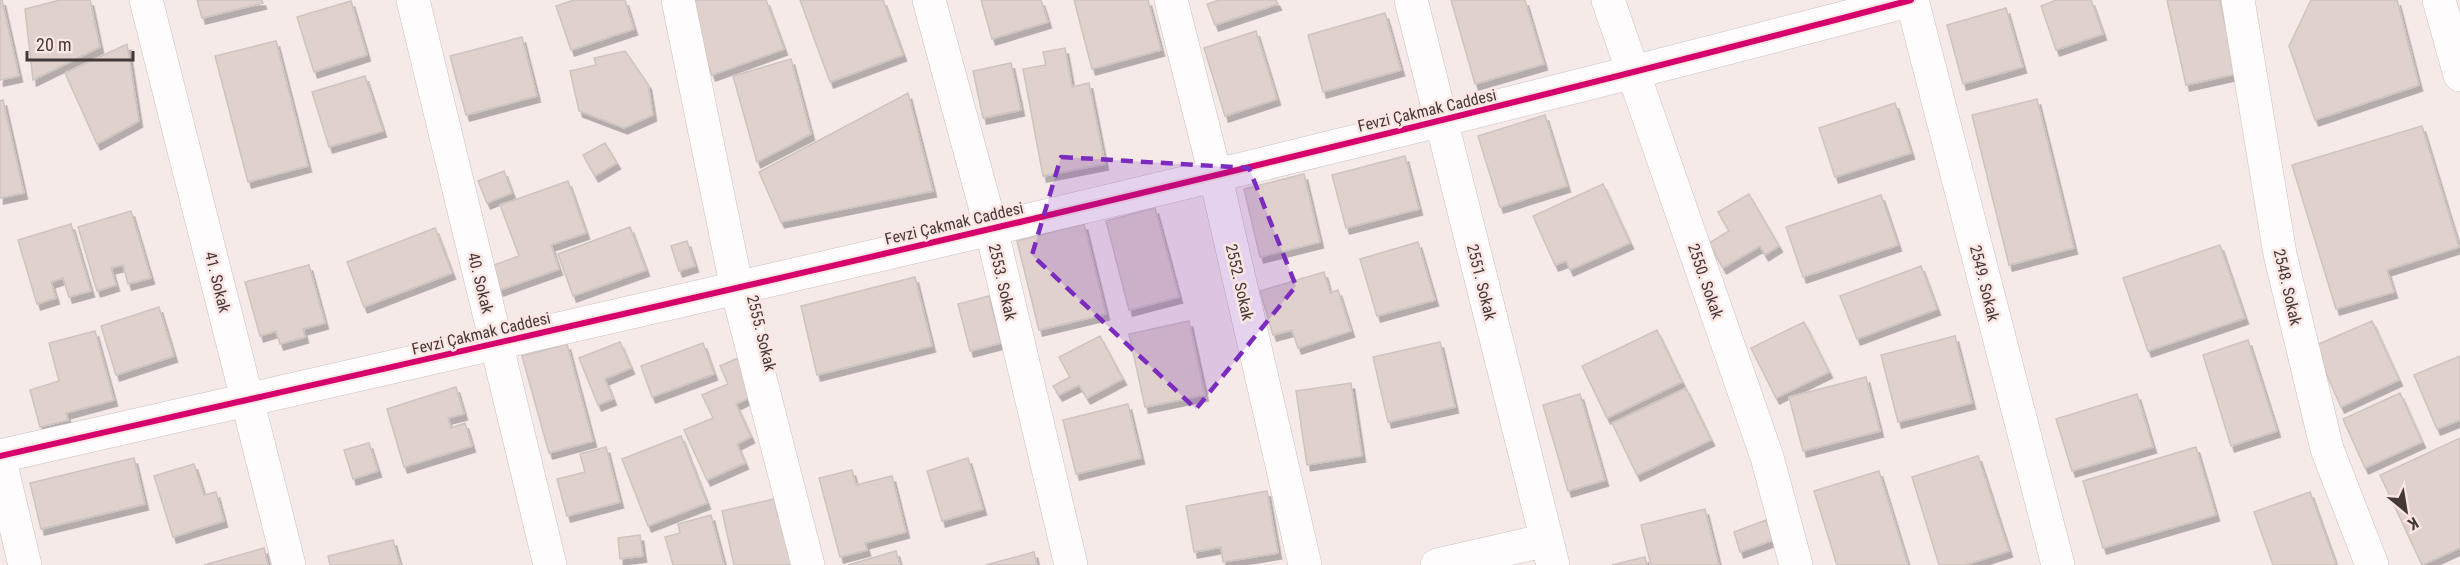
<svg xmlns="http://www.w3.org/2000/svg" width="2460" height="565" viewBox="0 0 2460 565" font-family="'Roboto Condensed',sans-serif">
  <defs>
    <filter id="shadow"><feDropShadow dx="3.5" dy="6" stdDeviation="0" flood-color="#0004"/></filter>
  </defs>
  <rect width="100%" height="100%" fill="#f6eae9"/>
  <path fill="#e0d1cc" stroke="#cdc4c1" stroke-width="1.5" filter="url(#shadow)" d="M0 0H2L19 76 0 80Z
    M60 0H90L100 47 33 80 25 9Z
    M197 0H262L263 3 202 18Z
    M625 0 634 29 571 50 556 6 574 0Z
    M697 0H766L784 49 712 75 686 4Z
    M800 0H883L903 55 830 82Z
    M981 0H1041L1048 22 992 39Z
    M1074 0H1148L1161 50 1092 69Z
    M1220 0H1276L1278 4 1215 25 1207 4Z
    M1451 0H1525L1544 64 1475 84Z
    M2056 0H2091L2103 34 2056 50 2041 6Z
    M2167 0H2220L2236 74 2186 85Z
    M2311 0H2397L2419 85 2315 120 2289 46Z
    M351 1 367 55 314 72 297 17Z
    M2006 8 2023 67 1963 84 1947 25Z
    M1385 13 1401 70 1323 92 1308 35Z
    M1256 31 1277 99 1225 116 1204 48Z
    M522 37 537 96 466 115 450 56Z
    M276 41 308 166 248 182 215 56Z
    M127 44 139 121 97 144 65 73Z
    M1065 48 1072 87 1089 83 1105 164 1043 176 1023 69 1046 65 1043 52Z
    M625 51 648 84 653 115 624 128 579 111 570 71 596 65 594 58Z
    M791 59 811 134 757 162 733 76Z
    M1011 63 1021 110 983 118 973 71Z
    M365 76 383 131 329 147 312 92Z
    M908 93 933 191 781 222 759 172Z
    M2037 99 2074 248 2009 265 1972 115Z
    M3 100 24 193 0 198V101Z
    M1895 103 1911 153 1835 177 1819 128Z
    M1545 115 1567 186 1500 207 1478 136Z
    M2422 126 2459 247 2387 270 2394 292 2336 309 2292 165Z
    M605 143 617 163 595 176 583 155Z
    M1405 156 1419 209 1346 228 1332 175Z
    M504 171 512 193 487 203 478 181Z
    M1304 174 1320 242 1260 257 1244 189Z
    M568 181 586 233 551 245 559 269 500 290 491 266 519 256 500 205Z
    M1603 184 1630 243 1570 270 1566 261 1555 265 1533 216Z
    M1749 194 1779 246 1765 255 1760 246 1723 268 1709 243 1729 231 1718 212Z
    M1881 195 1898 245 1803 277 1786 227Z
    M1155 208 1179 297 1129 310 1106 221Z
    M131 211 151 278 128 284 123 265 111 268 116 285 97 291 78 227Z
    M71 224 91 291 69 297 63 278 51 282 56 298 37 304 18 240Z
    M1084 224 1106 314 1039 330 1017 241Z
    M630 227 646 270 573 296 558 254Z
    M435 228 452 273 364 307 347 262Z
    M687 241 695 266 679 271 671 246Z
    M1418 242 1435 300 1377 316 1360 259Z
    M2220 245 2245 318 2148 351 2123 278Z
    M309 265 325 323 303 329 305 337 280 344 276 331 260 336 245 282Z
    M1921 266 1937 309 1857 339 1840 296Z
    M1324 272 1330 293 1338 290 1351 331 1298 348 1292 330 1273 335 1260 291Z
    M915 277 932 346 817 375 801 306Z
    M989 296 1001 343 970 351 958 304Z
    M159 307 174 356 116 375 101 326Z
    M1189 321 1205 395 1145 407 1129 334Z
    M2372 321 2399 380 2341 407 2314 346Z
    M1804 322 1829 372 1776 398 1751 348Z
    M1657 330 1682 382 1607 418 1582 366Z
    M95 331 114 400 66 413 68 420 40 427 30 390 59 381 49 343Z
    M1100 336 1123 379 1087 398 1079 385 1059 395 1053 386 1070 377 1059 357Z
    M1955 336 1972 403 1898 422 1881 355Z
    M2248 340 2277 431 2231 446 2203 355Z
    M620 342 631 368 605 379 613 399 598 405 579 358Z
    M1440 342 1455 407 1388 422 1373 357Z
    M703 343 714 374 652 397 641 366Z
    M567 344 593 441 549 453 522 356Z
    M2460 356V420L2437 429 2414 375Z
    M740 357 757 394 736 404 751 437 737 444 745 463 707 480 684 430 713 418 702 395 728 384 720 366Z
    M1866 377 1880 431 1803 451 1789 397Z
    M1351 383 1362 456 1307 465 1296 391Z
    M456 387 464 414 448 418 451 428 465 423 472 446 404 467 387 409Z
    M1686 388 1711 440 1637 475 1612 423Z
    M2400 393 2422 442 2365 468 2343 419Z
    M1580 394 1605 480 1568 491 1543 405Z
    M2137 394 2153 447 2072 471 2056 419Z
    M1128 404 1141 458 1076 474 1063 420Z
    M681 436 707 503 648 526 622 459Z
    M2460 438V548L2422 565 2380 475Z
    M369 443 378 471 353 479 344 450Z
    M606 447 620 502 567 516 557 479 585 472 580 454Z
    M2196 447 2216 515 2103 548 2083 481Z
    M1978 456 2009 551 1965 565H1939L1912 477Z
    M134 458 145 504 41 529 30 483Z
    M968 458 983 509 942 521 927 471Z
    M194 464 204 495 216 492 224 521 173 537 154 476Z
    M852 470 856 485 892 476 906 532 865 543 867 550 840 557 819 478Z
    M1879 471 1908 565H1837L1814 491Z
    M1267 491 1278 553 1223 562 1221 547 1194 552 1186 506Z
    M2310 492 2336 565H2273L2254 512Z
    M774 499 778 517 782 516 794 565H734L722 511Z
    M1705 509 1719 565H1651L1641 525Z
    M711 515 724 565H673L665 537 680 533 678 524Z
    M1766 520 1773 540 1740 552 1734 532Z
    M640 535 643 556 620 559 618 538Z
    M393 540 400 565H330L328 556Z
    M264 548 268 565H204Z
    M896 551 900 565H848Z
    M1034 552 1037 565H986Z
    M1645 557 1647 565H1612Z"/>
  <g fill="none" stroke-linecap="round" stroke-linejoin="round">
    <defs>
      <path id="street" d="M146 0 289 565
        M413 0 550 565
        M678 0 737 289 808 565
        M929 0 991 228 1071 565
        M1171 0 1215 174 1305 565
        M1411 0 1553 565
        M1608 0 1767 457 1796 565
        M1912 0 2058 565
        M2238 0 2280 254 2327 449 2372 565
        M2439 0 2460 75
        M0 456C639 311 1278 168 1911 0
        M0 461 25 565
        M1437 565 1547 540"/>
    </defs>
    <use href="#street" stroke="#cbc0bf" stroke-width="34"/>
    <use href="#street" stroke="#fefcfc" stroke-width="33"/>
    <defs>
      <path id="cycleway" d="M0 456C639 311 1278 168 1911 0"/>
    </defs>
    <use href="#cycleway" stroke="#fce6e3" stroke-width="10"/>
    <use href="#cycleway" stroke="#d6006c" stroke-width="6"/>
  </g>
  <path fill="#7b2cbf" fill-opacity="0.2" stroke="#7b2cbf" stroke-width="4.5" stroke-dasharray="12 8" stroke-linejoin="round" d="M1061 157 1249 168 1296 286 1196 409 1032 255Z"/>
  <g text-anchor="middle" stroke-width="5" stroke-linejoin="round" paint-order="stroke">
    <g font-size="16" fill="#453938" stroke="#fce6e3">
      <text transform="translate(1427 110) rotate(-13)" y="6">Fevzi Çakmak Caddesi</text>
      <text transform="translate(954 223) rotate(-13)" y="6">Fevzi Çakmak Caddesi</text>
      <text transform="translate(1706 281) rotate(71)" y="6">2550. Sokak</text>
      <text transform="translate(218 282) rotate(76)" y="6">41. Sokak</text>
      <text transform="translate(1003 282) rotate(77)" y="6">2553. Sokak</text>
      <text transform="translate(1240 282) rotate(77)" y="6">2552. Sokak</text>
      <text transform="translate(1482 282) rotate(76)" y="6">2551. Sokak</text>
      <text transform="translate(481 283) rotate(76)" y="6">40. Sokak</text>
      <text transform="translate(1985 283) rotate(76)" y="6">2549. Sokak</text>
      <text transform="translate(2288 287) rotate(77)" y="6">2548. Sokak</text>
      <text transform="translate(481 333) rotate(-13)" y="6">Fevzi Çakmak Caddesi</text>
      <text transform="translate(762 333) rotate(76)" y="6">2555. Sokak</text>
    </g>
  </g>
  <g transform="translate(2406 511) rotate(150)" stroke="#fce6e3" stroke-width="4.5" paint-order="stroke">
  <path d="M0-4.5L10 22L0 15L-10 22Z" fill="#453938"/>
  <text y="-9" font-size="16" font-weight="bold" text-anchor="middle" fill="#453938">K</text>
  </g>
  <path d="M27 51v9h106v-9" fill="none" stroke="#453938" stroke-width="3"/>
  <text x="36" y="51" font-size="18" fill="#453938" stroke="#fce6e3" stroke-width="4.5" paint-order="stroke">20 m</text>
</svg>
